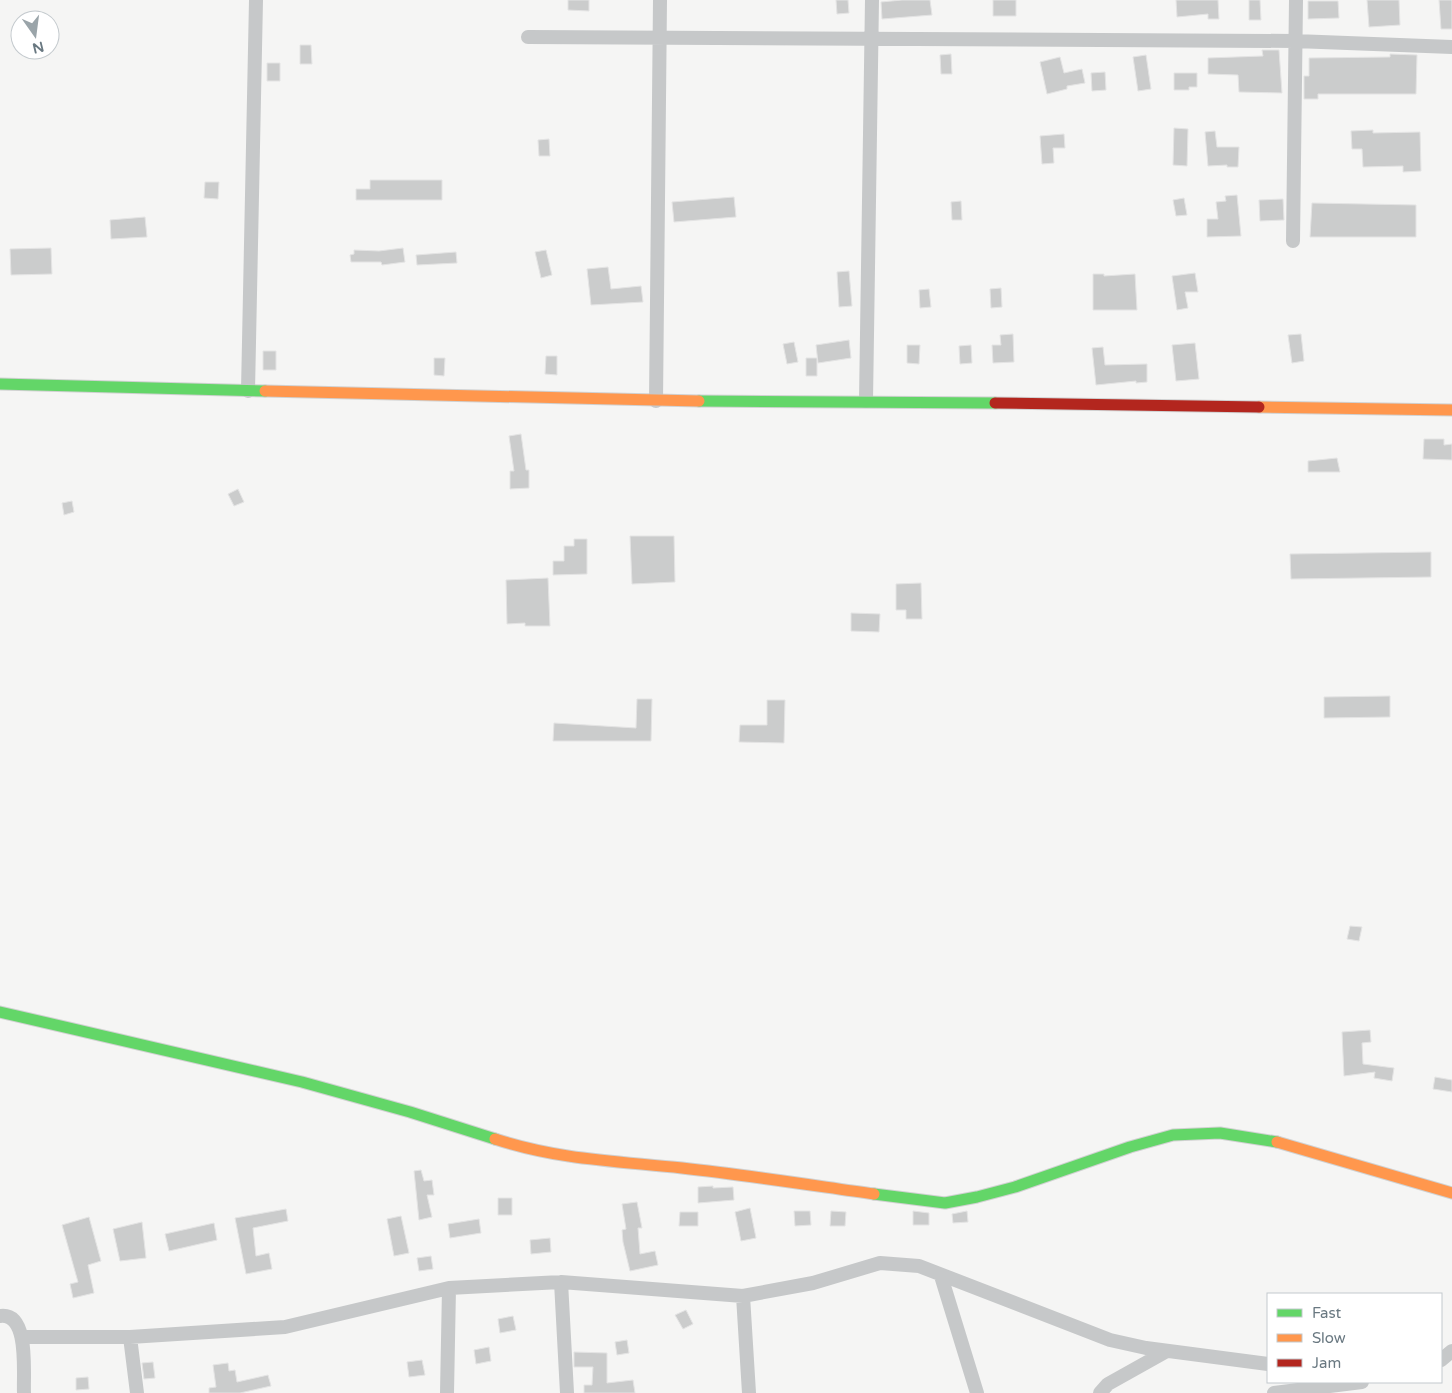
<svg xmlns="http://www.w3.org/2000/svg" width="1452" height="1393" viewBox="0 0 1452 1393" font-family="'Varela Round',sans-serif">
  <rect width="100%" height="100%" fill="#f5f5f4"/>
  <path fill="#cbcccc" stroke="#e4e4e4" d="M568 0H589V11L568 10Z
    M836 0H848L849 13 837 14Z
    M902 0H930L932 15 882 19 881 2Z
    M993 0H1016V16H993Z
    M1176 0H1218L1219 19H1208V14L1177 17Z
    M1249 0H1260L1261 20H1249Z
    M1367 0H1399L1400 25 1369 27Z
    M1439 0H1452V29H1441Z
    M1308 1H1338L1339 18 1308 19Z
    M300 45H311L312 64H300Z
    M1262 50H1279L1282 93 1239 92 1238 75 1208 74V58L1263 56Z
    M951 54 952 74H941L940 55Z
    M1390 54 1417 55 1416 94H1318V99H1304V76H1309V58L1390 57Z
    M1146 55 1151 89 1138 91 1133 57Z
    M1060 57 1064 73 1082 69 1085 83 1067 86V89L1047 94 1040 62Z
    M267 63H280V81H267Z
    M1105 72 1106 90 1092 91 1091 73Z
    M1174 73H1197V87H1189V90H1174Z
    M1174 128 1188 129 1187 166 1173 165Z
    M1373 130V133L1420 132 1421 171 1403 172V166L1363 167 1362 149H1352L1351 131Z
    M1215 131 1217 147H1239L1238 167H1227V165L1208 166 1205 132Z
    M1064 134 1065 148H1053L1054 163 1042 164 1040 136Z
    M549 139 550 156H539L538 140Z
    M370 180H442V200H356V189H370Z
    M205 182H219L218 199 204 198Z
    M1237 195 1241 236 1207 237V219H1218L1216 202 1226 201 1225 196Z
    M734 197 736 217 674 222 672 202Z
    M1184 198 1187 215 1176 216 1173 200Z
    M1283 199 1284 220 1260 221 1259 200Z
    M961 201 962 220H952L951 202Z
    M1312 203 1416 205V237H1310Z
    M145 217 147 237 111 239 110 220Z
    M51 248 52 274 11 275 10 249Z
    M403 248 405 262 382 265 381 262H351L350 255 354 254V250L379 251Z
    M546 250 552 275 541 278 535 252Z
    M456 252 457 263 417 265 416 255Z
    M608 267 611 289 641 286 643 302 591 305 587 269Z
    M849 271 852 306 839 307 837 272Z
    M1195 273 1198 292H1185L1188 308 1177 310 1172 276Z
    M1093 274H1104V276L1135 274 1137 310H1093Z
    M1001 288 1002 307 991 308 990 289Z
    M929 289 931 307 920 308 919 290Z
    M1013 334 1014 362 993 363 992 345H1001L1000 335Z
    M1301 334 1304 361 1292 363 1288 335Z
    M849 340 851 358 818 363 816 345Z
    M794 342 798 362 787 364 783 344Z
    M1195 343 1199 379 1176 381 1172 345Z
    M907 345H920L919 364 907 363Z
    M971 345 972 363 960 364 959 346Z
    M1103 347 1105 365 1147 364V382L1136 383V381L1096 385 1092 348Z
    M263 351H276V370H263Z
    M546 356H557V375L545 374Z
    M434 358H445L444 376 434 375Z
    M806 358H817V376H806Z
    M521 434 526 470H529V488L510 489V471H514L509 436Z
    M1424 439H1444V445L1452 444V460L1423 459Z
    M1337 458 1340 472H1308V461Z
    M238 489 244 502 234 506 228 494Z
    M72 501 74 512 64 515 62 503Z
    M630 536H674L675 582 632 584Z
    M574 539H587V574L553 575V561H564V546H574Z
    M1431 552V577L1291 579 1290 554Z
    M548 578 550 626H525V623L507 624 506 580Z
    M921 583 922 619H906V610H896V584Z
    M851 613 880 614 879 632 851 631Z
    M1390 696V717L1324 718V697Z
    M637 699H652L651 741H553L554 723 636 728Z
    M767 700H785L784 743 739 742 740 725H767Z
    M1350 926 1362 927 1359 941 1347 939Z
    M1370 1030 1371 1042 1362 1043 1363 1064 1394 1068 1392 1081 1374 1078 1375 1072 1344 1076 1342 1032Z
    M1435 1077 1452 1080V1092L1433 1089Z
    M421 1170 424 1181 432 1180 434 1195H427L432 1217 419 1220 414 1171Z
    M713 1186V1188L733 1187 734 1200 698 1203V1187Z
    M498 1198H512V1215H498Z
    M637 1202 642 1228H638L640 1254 655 1251 658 1265 630 1271 623 1242 622 1230 626 1229 622 1204Z
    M750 1208 756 1238 741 1241 735 1212Z
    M286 1209 288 1221 253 1228 256 1256 269 1253 272 1269 246 1274 235 1218Z
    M794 1211H810L811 1225 795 1226Z
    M831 1211 846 1212 845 1226H830Z
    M913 1211 929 1213V1225H913Z
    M967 1211 968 1222 953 1223 952 1214Z
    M680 1212H698V1226H679Z
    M401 1216 409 1253 394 1256 387 1219Z
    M89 1217 101 1261 88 1265 94 1293 73 1298 70 1284 78 1282 62 1225Z
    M479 1219 481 1233 450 1238 448 1224Z
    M142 1222 146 1258 120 1261 113 1229Z
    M214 1223 217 1240 169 1251 165 1234Z
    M550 1238 551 1252 531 1254 530 1240Z
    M431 1256 433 1269 419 1271 417 1258Z
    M686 1310 693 1324 683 1329 675 1315Z
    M513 1316 516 1330 500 1333 498 1319Z
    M627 1340 629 1353 617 1355 615 1342Z
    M489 1347 491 1361 476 1364 474 1350Z
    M574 1352 607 1353V1383L633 1380 635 1393H584V1385H592L593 1367H574Z
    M422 1360 425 1375 409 1377 407 1362Z
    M153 1362 155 1378 144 1379 142 1363Z
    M228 1363 229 1371 235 1370 237 1382 268 1375 271 1386 240 1393H209V1388L216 1387 213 1365Z
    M88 1377 89 1389 76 1390V1378Z"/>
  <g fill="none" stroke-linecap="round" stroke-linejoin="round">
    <defs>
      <path id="fast" d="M0 384 265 391
        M699 401 995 403
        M0 1012 302 1082 410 1112 495 1139
        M874 1194 945 1203 977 1197 1015 1187 1130 1147 1173 1135 1220 1133 1277 1142"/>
      <path id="slow" d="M265 391 699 401
        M1259 407 1452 410
        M495 1139C560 1160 616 1161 682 1168 746 1175 810 1185 874 1194
        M1277 1142 1452 1193"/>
      <path id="jam" d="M995 403 1259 407"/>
    </defs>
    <use href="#fast" stroke="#d0d1d1" stroke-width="13"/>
    <use href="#slow" stroke="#d0d1d1" stroke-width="13"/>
    <use href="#jam" stroke="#d0d1d1" stroke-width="13"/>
    <path stroke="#c6c8c9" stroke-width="14" d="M528 37 1295 41 1452 47
      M1293 241 1296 0
      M248 391 256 0
      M656 401 660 0
      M866 401 872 0
      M941 1276 977 1393
      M561 1282 567 1393
      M743 1296 749 1393
      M0 1316C30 1312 23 1374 24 1393
      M22 1337H130L285 1327 449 1288 561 1282 743 1296 813 1283 880 1263 919 1266 1110 1340 1146 1348 1268 1364
      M130 1337 137 1393
      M1441 1360 1452 1351
      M447 1393 449 1288
      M1100 1393 1108 1384 1167 1351
      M1274 1393 1362 1382"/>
    <use href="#fast" stroke="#63d668" stroke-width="11"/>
    <use href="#slow" stroke="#ff974d" stroke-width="11"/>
    <use href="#jam" stroke="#b3261e" stroke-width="11"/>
  </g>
  <rect x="1267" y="1293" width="175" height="90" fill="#ffffff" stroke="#c3c9cd"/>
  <rect x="1277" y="1309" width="25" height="8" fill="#63d668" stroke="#c3c9cd"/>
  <text x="1312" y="1318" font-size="15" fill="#697881">Fast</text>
  <rect x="1277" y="1334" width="25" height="8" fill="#ff974d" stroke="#c3c9cd"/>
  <text x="1312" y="1343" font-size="15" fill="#697881">Slow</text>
  <rect x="1277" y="1359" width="25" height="8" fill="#b3261e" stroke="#c3c9cd"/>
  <text x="1312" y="1368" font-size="15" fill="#697881">Jam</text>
  <g transform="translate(35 35) rotate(166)"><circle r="24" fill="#ffffff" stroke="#c3c9cd"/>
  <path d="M0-4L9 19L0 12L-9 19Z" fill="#9aa4a9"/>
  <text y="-8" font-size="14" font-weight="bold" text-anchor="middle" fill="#697881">N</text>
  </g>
</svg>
